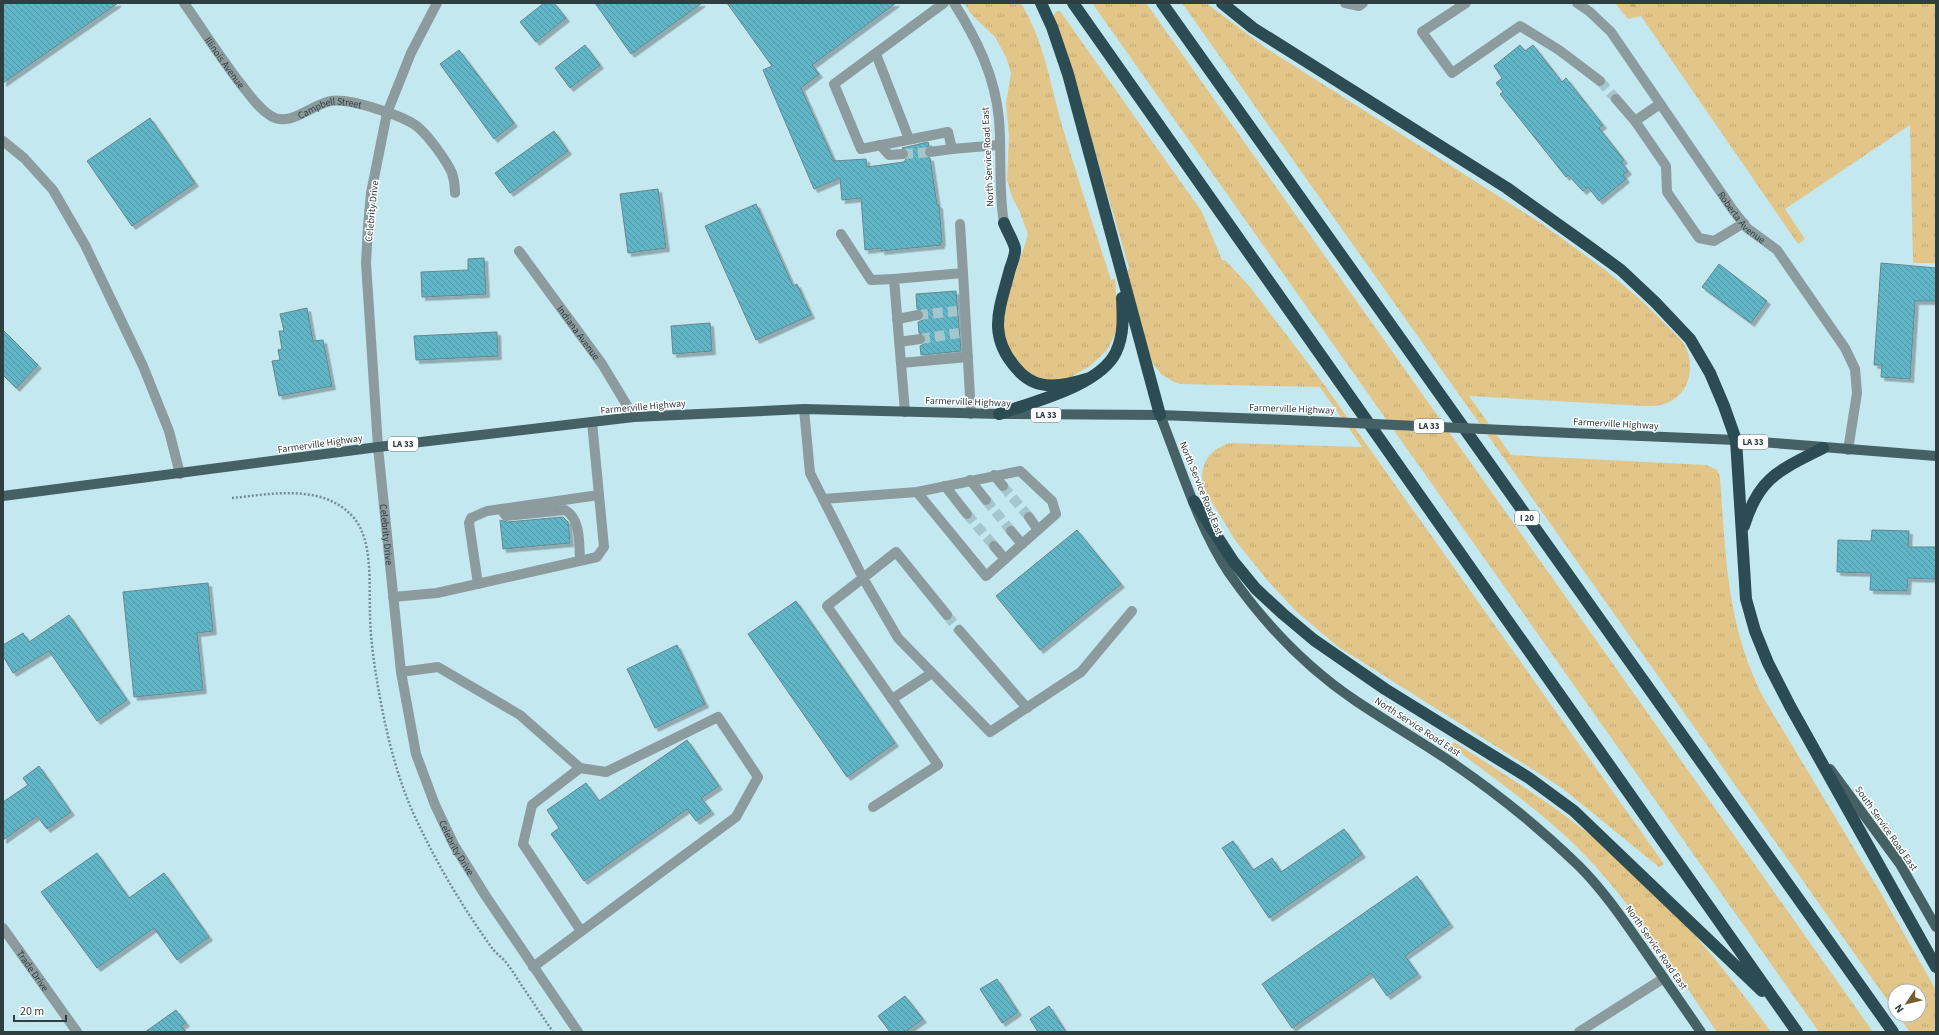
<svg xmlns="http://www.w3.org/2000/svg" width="1939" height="1035" viewBox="0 0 1939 1035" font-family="'Source Sans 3',sans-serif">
  <defs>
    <pattern id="grass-tufts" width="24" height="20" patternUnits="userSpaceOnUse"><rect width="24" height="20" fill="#e2c588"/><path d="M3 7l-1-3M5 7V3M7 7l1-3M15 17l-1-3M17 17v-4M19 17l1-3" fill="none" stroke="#c2aa77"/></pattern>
    <pattern id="forest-firs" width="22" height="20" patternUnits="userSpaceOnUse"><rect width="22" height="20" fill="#e2c588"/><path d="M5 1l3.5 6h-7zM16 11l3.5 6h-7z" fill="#c2aa77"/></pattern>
    <pattern id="building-back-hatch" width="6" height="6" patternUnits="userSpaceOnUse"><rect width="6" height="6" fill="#61b6c7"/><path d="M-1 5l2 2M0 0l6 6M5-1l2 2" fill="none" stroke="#5095a3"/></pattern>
    <filter id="shadow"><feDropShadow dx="3.5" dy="3.5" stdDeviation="0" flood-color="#0004"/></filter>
  </defs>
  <rect width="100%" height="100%" fill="#c4e8f0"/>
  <path fill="url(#grass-tufts)" d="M964 3H1021C1044 41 1051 87 1063 129 1078 180 1095 230 1111 280L1115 279 1118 319 1115 334 1107 350 1090 366 1065 380 1048 381 1027 373 1005 345 1003 317 1007 298 1028 235 1020 212 1012 197 1007 180 1009 136 1006 104 1011 73 1006 57 995 37 971 14Z
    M1092 3H1146L1873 1032H1819Z
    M1182 3H1206L1266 48 1542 224 1604 269 1642 301 1682 341C1697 363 1691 395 1664 404 1658 406 1651 406 1645 406L1469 396 1511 455 1706 465 1717 470 1720 477C1726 557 1726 623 1763 697L1879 890 1936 990V1032H1910L1898 1015H1919V991H1895V1011Z
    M1643 3H1936V263H1913L1910 125 1785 209 1805 239 1798 244 1641 16Z
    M1057 11H1060L1202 212 1222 260 1226 261 1250 287 1323 383 1664 864 1659 867 1562 788 1337 646 1296 611 1268 581 1235 540 1203 487C1199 465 1209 449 1230 443L1362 447 1320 387 1181 384 1174 382 1161 374 1151 361 1126 273 1129 268 1066 51 1053 16Z
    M1454 742C1512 779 1570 815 1622 861 1679 912 1726 970 1771 1032H1717C1673 968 1631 901 1576 846 1538 809 1494 778 1451 746Z"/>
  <path fill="url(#forest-firs)" d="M1615 3H1643L1641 16 1628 19Z"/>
  <path fill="url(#building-back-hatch)" stroke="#66878e" filter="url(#shadow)" d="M3 3H118L3 83Z
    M544 3H554L566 18 536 42 520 22Z
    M595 3H702L631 54Z
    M727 3H896L812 65 819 74 801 88 834 161 866 159 867 167 904 162 909 154 908 150 902 148 928 142 929 146 926 147 924 152 925 156 930 158 937 205H939L942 242H941V245L881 251V248L865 250 861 198 842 200 840 178 814 189 763 70 772 66Z
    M585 45 600 65 570 88 555 68Z
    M1520 45 1525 51 1533 45 1562 82 1566 78 1603 125 1599 128 1624 160 1621 162 1628 171 1623 175 1626 179 1599 201 1588 187 1583 191 1568 175 1566 177 1500 94 1503 92 1496 83 1502 78 1494 66Z
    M459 50 514 123 494 139 440 64Z
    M150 118 195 183 132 226 87 161Z
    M554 131 568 151 510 193 495 173Z
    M658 189 666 248 628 253 620 194Z
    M756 204 793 286 797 284 811 315 756 340 705 226Z
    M484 258 486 294 422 297 421 272 468 270V259Z
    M1881 263 1936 268V301H1915L1910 379 1881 377 1882 365H1874Z
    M1719 264 1767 301 1751 323 1702 287Z
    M956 291 961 351 921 355 920 346 924 344 926 338 925 335 919 333 918 322 923 320 924 314 923 310 917 309 916 294Z
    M307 308 313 341 323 340 332 386 279 396 272 361 280 360 278 350 282 349 279 331H284L280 314Z
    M710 323 712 351 673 354 671 326Z
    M3 330 38 365 16 388 3 375Z
    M497 332 498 356 416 360 414 336Z
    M563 517 568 522 570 543 503 549 500 520 507 522Z
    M1077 530 1121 584 1040 650 996 596Z
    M1872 530 1909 531 1908 547H1936L1935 579 1908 578 1907 591 1870 590 1871 573 1837 572 1838 540 1871 541Z
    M208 583 213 631 197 633 203 690 134 697 123 592Z
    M796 601 895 743 847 777 748 634Z
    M69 615 127 700 97 721 49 651 13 673 3 656V645L23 633 29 642Z
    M677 645 705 704 655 728 627 669Z
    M687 740 719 786 701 798 711 811 696 821 687 809 584 881 551 834 559 828 547 810 586 783 599 801Z
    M39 766 71 812 47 829 37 816 3 840V802L28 785 23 778Z
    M1344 829 1362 854 1269 918 1222 848 1233 841 1253 870 1272 858 1281 872Z
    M97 853 129 898 164 873 209 937 177 960 154 928 97 968 41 892Z
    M1417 876 1450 924 1405 956 1418 974 1387 996 1371 973 1292 1028 1262 984Z
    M997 979 1018 1012 1002 1023 980 989Z
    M905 996 923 1019 905 1032H890L878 1016Z
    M1049 1006 1066 1032H1038L1030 1019Z
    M176 1010 186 1023 181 1026 186 1032H145Z"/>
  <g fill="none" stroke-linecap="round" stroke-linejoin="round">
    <path stroke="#a6c6cd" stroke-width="10" stroke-dasharray="10 5" stroke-linecap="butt" d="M1600 81 1616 99
      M903 154 930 152
      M918 315 957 311
      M920 339 959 333
      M1003 486 1029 517
      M986 500 1011 531
      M967 514 994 546
      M947 615 959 630"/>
    <path stroke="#748d92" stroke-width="2.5" stroke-dasharray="2 2" stroke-linecap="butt" d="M232 498C272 494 324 483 354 518 373 541 369 584 370 612 370 633 373 655 376 675 384 723 395 775 416 819 437 864 463 908 492 948 495 952 500 956 504 960 510 967 515 975 520 983 531 999 542 1016 553 1032"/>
    <g stroke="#8c9b9e" stroke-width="10">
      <path id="s1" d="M184 3C203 30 220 57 240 83 249 94 258 108 271 116 290 128 312 104 331 101 349 98 406 116 419 128 430 138 446 160 452 173 454 179 455 186 455 193"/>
      <path id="s2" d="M437 3 411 53 387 113 371 193 368 226 366 263 378 447 401 672 416 754 435 805 454 845 485 895 578 1032"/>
      <path d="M944 3 834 84 861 149 948 132 952 149 999 145"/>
      <path d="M954 3C977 40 995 76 999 119 1002 154 998 188 1004 223"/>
      <path d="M1345 3 1359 6 1363 3"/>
      <path d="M1466 3 1422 32 1452 73 1520 26 1559 50 1600 81"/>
      <path id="s3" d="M1577 3 1590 12 1611 32 1733 210 1747 228 1777 250 1845 348 1855 369 1857 393 1848 450"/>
      <path d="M876 54 909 139"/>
      <path d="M1616 99 1635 121 1666 166 1667 192 1699 238 1714 241 1744 223"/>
      <path d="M1635 121 1660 104"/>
      <path d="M3 141 24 158 53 190 85 245 143 366 169 431 180 474"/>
      <path d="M880 145 889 155 903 154"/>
      <path d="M930 152 952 149"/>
      <path d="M960 224 963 273"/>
      <path d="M841 234 871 280 894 279"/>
      <path id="s4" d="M519 251 602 364 634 417"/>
      <path d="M897 319 918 315"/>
      <path d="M899 342 920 339"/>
      <path d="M901 363 968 357"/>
      <path d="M804 409 810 473 863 578 827 606 938 765 873 807"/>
      <path d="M905 412 894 279 963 273 971 414"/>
      <path d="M994 475 1003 486"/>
      <path d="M970 480 986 500"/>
      <path d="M945 486 967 514"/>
      <path d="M823 499 917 492 986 576 1056 514 1052 501 1020 471 917 492"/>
      <path d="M501 509 506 516 565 510C581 519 579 544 580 560"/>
      <path d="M1029 517 1038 530"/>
      <path d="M1011 531 1022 544"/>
      <path d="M994 546 1005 559"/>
      <path d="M478 584 469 523 471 518 487 511 599 495"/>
      <path d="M393 597 437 593 597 557 604 547 592 422"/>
      <path d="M947 615 896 552 863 578 898 638 990 732 1081 672 1132 611"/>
      <path d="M959 630 1027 708"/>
      <path d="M401 672 438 667 520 715 580 768 606 772 718 717 758 777 736 817 533 967"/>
      <path d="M892 699 932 673"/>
      <path d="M580 768 532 805 523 844 581 931"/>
      <path id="s5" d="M3 928 77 1032"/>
      <path d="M1579 1032 1664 978"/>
    </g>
    <path stroke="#466166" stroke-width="10" d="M1160 415C1181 468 1198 526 1229 573 1263 622 1307 668 1356 701 1386 721 1418 740 1448 760 1494 791 1539 827 1579 866 1603 890 1622 918 1641 945 1661 974 1681 1003 1701 1032
      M1570 433 1736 440 1936 456
      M3 496 378 447 634 417 804 409 999 414 1160 415 1288 420
      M1830 769 1900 864 1936 927"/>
    <path stroke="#2c4c53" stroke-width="12" d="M1041 3 1052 27 1068 74 1160 415
      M1073 3 1797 1032
      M1162 3 1893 1032
      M1222 3 1253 28 1507 188 1584 243 1621 270 1655 302 1690 339 1710 373 1724 406 1736 440 1746 599 1755 631 1768 663 1790 706 1936 967
      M1004 223C1007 231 1013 240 1015 248 1016 254 1012 263 1010 269 1000 308 986 335 1017 369 1037 393 1064 386 1090 378
      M999 414C1032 402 1100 386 1116 352 1124 335 1123 317 1122 298
      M1194 501 1233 561 1256 589 1283 614 1314 640 1385 689 1529 778 1574 811 1762 991
      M1744 526C1759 477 1780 470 1823 448"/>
    <path stroke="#466166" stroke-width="10" d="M1288 420 1570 433"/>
  </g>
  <g text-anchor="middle" stroke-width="3" stroke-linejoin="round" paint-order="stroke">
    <g fill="#fff" stroke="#6d787a" stroke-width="1">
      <rect x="1031" y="408" width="30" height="14" rx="3"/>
      <rect x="1414" y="419" width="30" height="14" rx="3"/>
      <rect x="1738" y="435" width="30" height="14" rx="3"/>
      <rect x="388" y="437" width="30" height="14" rx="3"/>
      <rect x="1515" y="511" width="24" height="14" rx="3"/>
    </g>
    <g font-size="9" font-weight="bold" fill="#2f3e41">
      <text x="1046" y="418">LA 33</text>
      <text x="1429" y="429">LA 33</text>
      <text x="1753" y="445">LA 33</text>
      <text x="403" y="447">LA 33</text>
      <text x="1527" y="521">I 20</text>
    </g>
    <g font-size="10" fill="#2f3e41" stroke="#fff">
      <text dy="4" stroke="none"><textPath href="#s1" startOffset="72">Illinois Avenue</textPath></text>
      <text dy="4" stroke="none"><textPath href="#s1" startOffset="205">Campbell Street</textPath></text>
      <text transform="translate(987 157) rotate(-93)" y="4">North Service Road East</text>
      <text transform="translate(371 211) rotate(-84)" y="4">Celebrity Drive</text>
      <text dy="4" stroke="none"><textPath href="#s3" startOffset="272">Roberta Avenue</textPath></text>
      <text dy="4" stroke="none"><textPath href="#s4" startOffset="101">Indiana Avenue</textPath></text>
      <text transform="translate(968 401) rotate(2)" y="4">Farmerville Highway</text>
      <text transform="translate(643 406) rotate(-5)" y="4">Farmerville Highway</text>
      <text transform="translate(1292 408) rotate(2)" y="4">Farmerville Highway</text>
      <text transform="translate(1616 423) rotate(3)" y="4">Farmerville Highway</text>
      <text transform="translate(320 443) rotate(-8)" y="4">Farmerville Highway</text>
      <text transform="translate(1202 488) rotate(68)" y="4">North Service Road East</text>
      <text dy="4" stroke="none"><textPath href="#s2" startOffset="545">Celebrity Drive</textPath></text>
      <text transform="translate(1418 726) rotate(33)" y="4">North Service Road East</text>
      <text transform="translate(1887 828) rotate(55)" y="4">South Service Road East</text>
      <text dy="4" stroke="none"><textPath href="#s2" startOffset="869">Celebrity Drive</textPath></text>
      <text transform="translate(1657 947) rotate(55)" y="4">North Service Road East</text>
      <text dy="4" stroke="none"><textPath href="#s5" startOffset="52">Trade Drive</textPath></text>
    </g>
  </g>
  <rect width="1939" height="1035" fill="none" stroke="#2f3e41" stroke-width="8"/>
  <g transform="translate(1907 1003) rotate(235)"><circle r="19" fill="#ffffff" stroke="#acb2b3"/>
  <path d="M0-3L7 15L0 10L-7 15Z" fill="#745f2e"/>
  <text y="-6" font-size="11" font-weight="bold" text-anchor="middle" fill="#2f3e41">N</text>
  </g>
  <path d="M14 1015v6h52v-6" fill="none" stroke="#2f3e41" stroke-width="2"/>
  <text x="20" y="1015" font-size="12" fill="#2f3e41" stroke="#ffffff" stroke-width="3" paint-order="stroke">20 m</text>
</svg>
